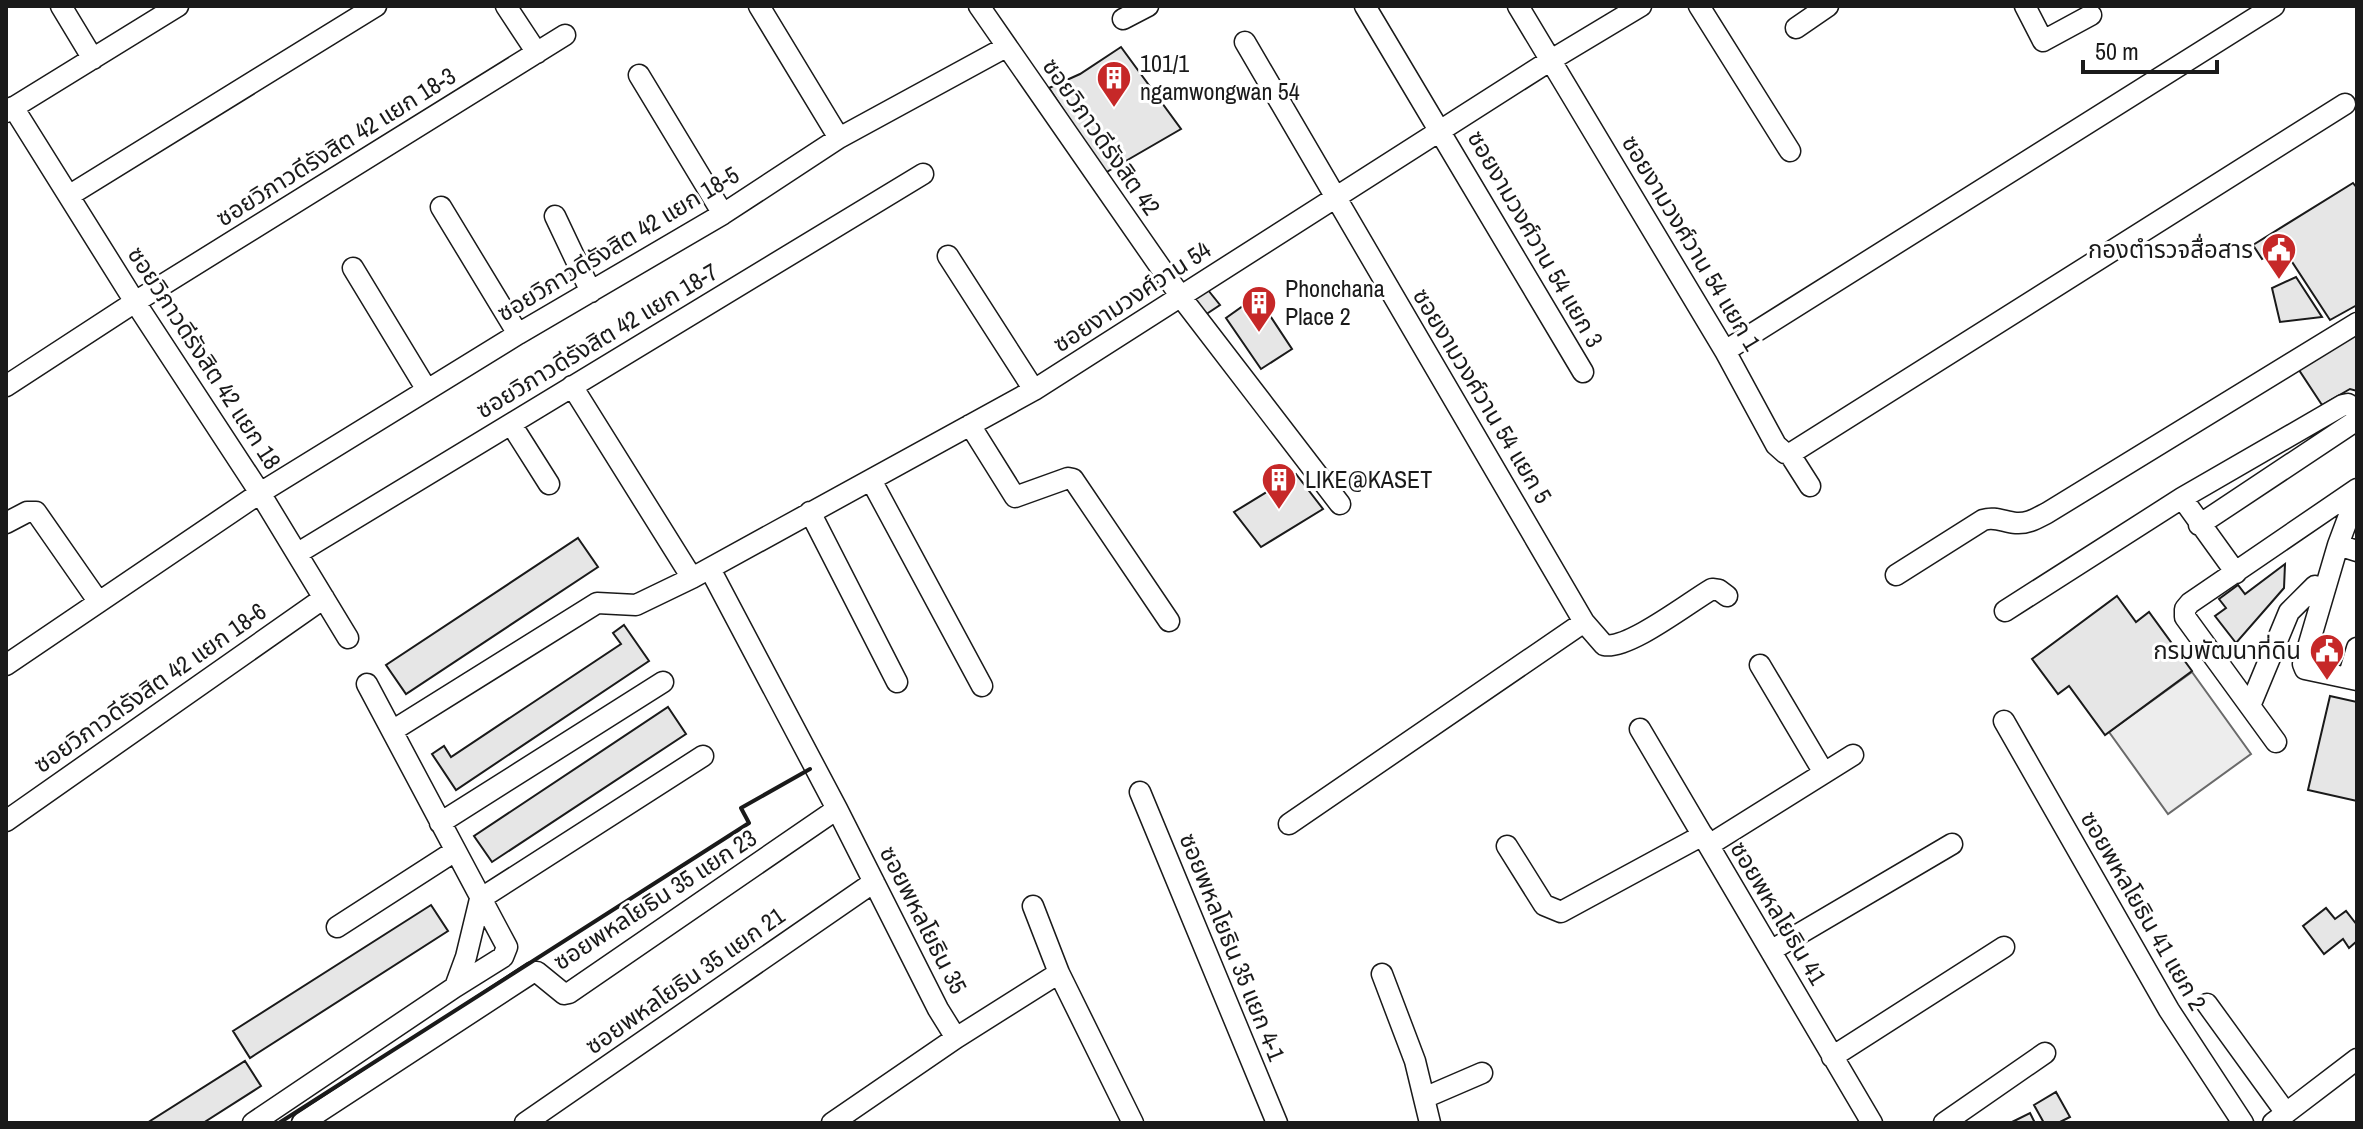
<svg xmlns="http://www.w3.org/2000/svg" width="2363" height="1129" viewBox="0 0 2363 1129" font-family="'Archivo Narrow','Noto Sans Thai',sans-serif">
  <rect width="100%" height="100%" fill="#fff"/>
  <path fill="#ededed" stroke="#6a6a6a" stroke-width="2" d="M2192 672 2251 754 2168 814 2109 732Z"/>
  <path fill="#e6e6e6" stroke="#1a1a1a" stroke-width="2" d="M1121 47 1181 129 1105 173 1049 88 1080 74Z
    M2353 183 2357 188V305L2330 320 2283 248 2262 259 2253 245Z
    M2296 277 2322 317 2280 322 2272 288Z
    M1208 290 1220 305 1205 315 1194 300Z
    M1257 296 1292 349 1261 369 1226 318Z
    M2357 334V391L2350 389 2322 405 2299 370Z
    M1296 474 1323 509 1261 547 1234 512Z
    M578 538 598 567 406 694 386 665Z
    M2285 564 2284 588 2236 643 2215 616 2226 608 2219 599 2238 585 2245 594Z
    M2117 596 2136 622 2149 612 2192 671 2105 735 2069 686 2058 694 2032 659Z
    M624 625 649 661 456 790 432 754 444 746 451 757 621 644 613 633Z
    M2330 696 2357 702V801L2308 790Z
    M668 707 686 734 492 862 474 836Z
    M431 905 448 931 250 1058 233 1031Z
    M2326 908 2335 919 2346 911 2357 925V941L2349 948 2343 939 2324 954 2303 926Z
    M245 1061 261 1086 203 1123H147Z
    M2056 1092 2070 1117 2058 1123H2044L2034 1105Z
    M2030 1113 2035 1123H2010Z"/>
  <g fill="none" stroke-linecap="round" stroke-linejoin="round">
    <defs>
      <path id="minor" d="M61 6 93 59
        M506 6 537 53
        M759 6 839 138
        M979 6 1181 297 1340 504
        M1365 6 1583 372
        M1518 6 1725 351 1776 445 1785 453 1793 452 2345 104
        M1699 6 1790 151
        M2025 6 2043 41 2091 15
        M1123 19 1148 6
        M1796 28 1828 6
        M1245 42 1584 622 1604 645C1628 650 1688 603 1712 589L1719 590 1727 596
        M639 75 723 214
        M13 107 135 302 260 493 348 638
        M6 112 178 6
        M70 195 376 6
        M441 207 518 334
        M555 216 591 292
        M948 256 1034 390
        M353 268 427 390
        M1725 351 2274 6
        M6 386 135 302 565 35
        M572 386 692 578
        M511 424 549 484
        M970 425 1015 497 1068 478 1073 479 1169 621
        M1789 453 1810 486
        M871 480 982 686
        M810 512 897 682
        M6 523 27 512H36L98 601
        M2199 525 2357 420
        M2338 545 2357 494
        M2357 551 2338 545 2303 664 2305 669 2357 680
        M298 553 923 174
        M710 569 837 809 938 1009 956 1038 1059 973 1133 1123
        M2236 573 2182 498 2343 405 2348 404 2357 410
        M1896 575 1983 520C1995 516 2004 522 2016 523 2028 524 2037 518 2047 513L2357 323
        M2005 611 2182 498
        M6 665 260 493 518 334 723 214 839 138 1006 47
        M1760 665 1824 773
        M2348 678 2357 648
        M367 684 507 947 503 957 455 987
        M2250 706 2289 612 2315 586
        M2004 721 2169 1010 2243 1123
        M1640 729 1872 1123
        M392 731 597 603 636 605 692 578 1034 390 1551 60 1641 6
        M2276 742 2185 617V609L2190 603 2357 489
        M1140 792 1277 1123
        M6 821 324 598
        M440 823 663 682
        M1289 824 1584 622
        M1709 845 1853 755
        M1507 846 1544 905 1561 912 1703 835
        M1033 906 1059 973
        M337 927 455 851
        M1772 950 1952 844
        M1382 974 1415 1061 1430 1123
        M2207 1004 2286 1113
        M1832 1057 2004 947
        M1424 1098 1482 1073
        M253 1123 455 987 466 957 480 899 703 756
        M302 1123 533 972H537L564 994 569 993 837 809
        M525 1123 874 882
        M832 1123 956 1038
        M1944 1123 2045 1053
        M2273 1123 2357 1059"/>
    </defs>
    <use href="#minor" stroke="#1a1a1a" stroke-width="23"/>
    <use href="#minor" stroke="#fff" stroke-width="20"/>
    <path stroke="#1a1a1a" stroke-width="4" d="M279 1123 749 823 741 808 810 769"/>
  </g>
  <defs>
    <symbol id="building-pin" viewBox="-11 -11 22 30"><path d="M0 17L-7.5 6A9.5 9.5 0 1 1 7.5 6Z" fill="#c62828" stroke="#fff"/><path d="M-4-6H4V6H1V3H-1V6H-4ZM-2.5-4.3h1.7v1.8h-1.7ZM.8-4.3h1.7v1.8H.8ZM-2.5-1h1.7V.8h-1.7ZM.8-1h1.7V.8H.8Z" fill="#fff"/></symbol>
    <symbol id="civic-pin" viewBox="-11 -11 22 30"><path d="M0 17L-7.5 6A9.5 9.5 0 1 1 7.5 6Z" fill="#c62828" stroke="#fff"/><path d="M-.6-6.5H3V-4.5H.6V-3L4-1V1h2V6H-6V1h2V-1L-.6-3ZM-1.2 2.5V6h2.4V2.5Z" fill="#fff"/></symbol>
  </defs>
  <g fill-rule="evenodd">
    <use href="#building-pin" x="1094" y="58" width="40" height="54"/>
    <use href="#civic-pin" x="2259" y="230" width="40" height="54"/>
    <use href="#building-pin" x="1239" y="283" width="40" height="54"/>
    <use href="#building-pin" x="1259" y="460" width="40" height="54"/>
    <use href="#civic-pin" x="2307" y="631" width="40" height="54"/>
  </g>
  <g text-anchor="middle" stroke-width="6" stroke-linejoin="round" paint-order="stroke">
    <g font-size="24" fill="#1a1a1a" stroke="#fff" text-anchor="start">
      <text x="1140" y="72">101/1<tspan x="1140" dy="28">ngamwongwan 54</tspan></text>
      <text x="2253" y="258" text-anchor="end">กองตำรวจสื่อสาร</text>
      <text x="1285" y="297">Phonchana<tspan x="1285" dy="28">Place 2</tspan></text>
      <text x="1305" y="488">LIKE@KASET</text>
      <text x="2301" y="659" text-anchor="end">กรมพัฒนาที่ดิน</text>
    </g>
    <g font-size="24" fill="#1a1a1a" stroke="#fff">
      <text transform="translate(1101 137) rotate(55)" y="8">ซอยวิภาวดีรังสิต 42</text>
      <text transform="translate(336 147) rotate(-32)" y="8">ซอยวิภาวดีรังสิต 42 แยก 18-3</text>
      <text transform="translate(1535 239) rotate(60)" y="8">ซอยงามวงศ์วาน 54 แยก 3</text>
      <text transform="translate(1691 243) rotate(59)" y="8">ซอยงามวงศ์วาน 54 แยก 1</text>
      <text transform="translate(618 244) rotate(-31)" y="8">ซอยวิภาวดีรังสิต 42 แยก 18-5</text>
      <text transform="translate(1132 297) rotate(-33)" y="8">ซอยงามวงศ์วาน 54</text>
      <text transform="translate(597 341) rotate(-31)" y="8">ซอยวิภาวดีรังสิต 42 แยก 18-7</text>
      <text transform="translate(204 358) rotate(57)" y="8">ซอยวิภาวดีรังสิต 42 แยก 18</text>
      <text transform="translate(1482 396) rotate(59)" y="8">ซอยงามวงศ์วาน 54 แยก 5</text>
      <text transform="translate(150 688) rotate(-35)" y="8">ซอยวิภาวดีรังสิต 42 แยก 18-6</text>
      <text transform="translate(655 900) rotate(-33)" y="8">ซอยพหลโยธิน 35 แยก 23</text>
      <text transform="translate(2143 911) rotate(60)" y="8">ซอยพหลโยธิน 41 แยก 2</text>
      <text transform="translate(1778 913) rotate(59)" y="8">ซอยพหลโยธิน 41</text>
      <text transform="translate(923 920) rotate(63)" y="8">ซอยพหลโยธิน 35</text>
      <text transform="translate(1232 947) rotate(68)" y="8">ซอยพหลโยธิน 35 แยก 4-1</text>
      <text transform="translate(685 981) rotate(-35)" y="8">ซอยพหลโยธิน 35 แยก 21</text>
    </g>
  </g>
  <rect width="2363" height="1129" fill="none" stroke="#1a1a1a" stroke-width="16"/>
  <path d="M2083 60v12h134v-12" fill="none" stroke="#1a1a1a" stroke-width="4"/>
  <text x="2095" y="60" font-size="24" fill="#1a1a1a" stroke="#ffffff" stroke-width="6" paint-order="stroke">50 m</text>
</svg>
